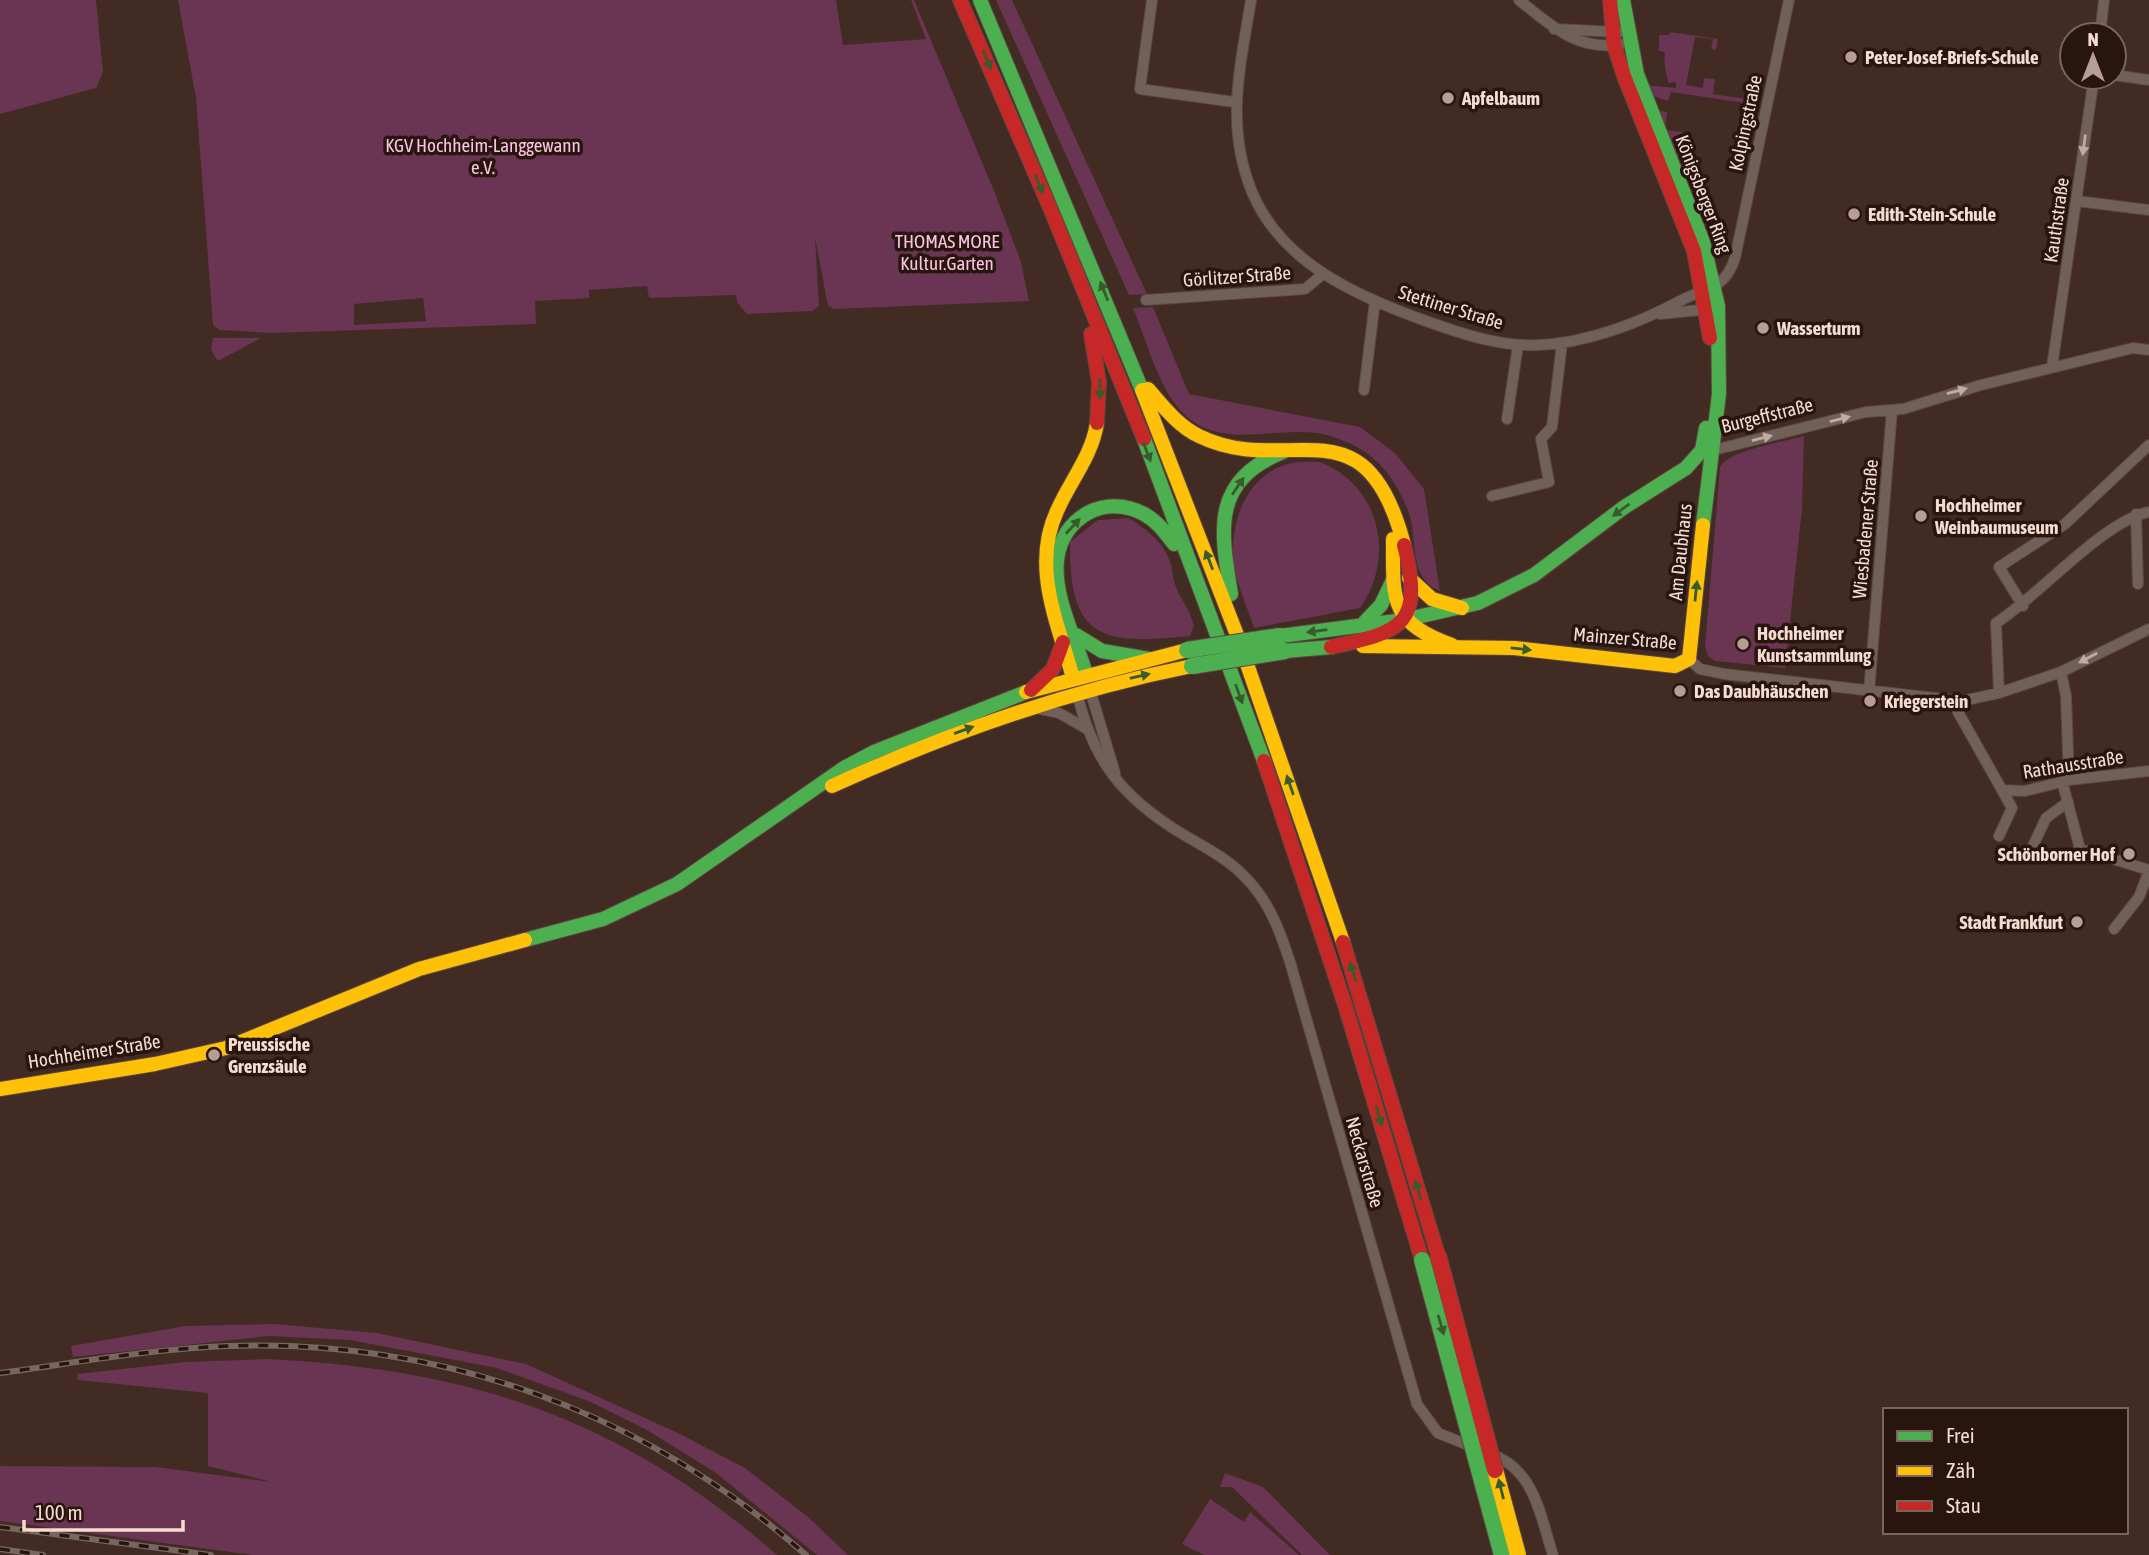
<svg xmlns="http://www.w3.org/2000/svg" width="2149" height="1555" viewBox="0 0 2149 1555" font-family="'Asap Condensed',sans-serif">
  <rect width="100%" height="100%" fill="#412b22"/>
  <path fill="#693552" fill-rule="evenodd" d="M0 0H96L103 72 96 88 0 114Z
    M178 0H836L843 45 926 39 911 0H914L997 198 1021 262 1029 301 834 309 828 306 815 237 819 306 812 311 747 314 737 302 736 295 649 298 647 286 589 290V298L535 301 536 324 272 333 220 330 213 325 196 98ZM423 298 426 321 354 325V304Z
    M996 0H1012L1147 294 1129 295Z
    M1670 32 1718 39 1716 50 1711 49 1713 39 1695 37 1686 85 1703 88 1704 78 1715 79 1713 94 1752 100V104L1671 92 1668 101 1650 95 1646 85 1676 88V82L1668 83C1667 71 1663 68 1665 52L1659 51V35H1669Z
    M1656 110 1667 112 1665 130 1690 133 1686 181Z
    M1153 307 1189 394 1360 427 1395 453 1424 489 1440 591C1409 579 1417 542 1410 517 1403 493 1386 466 1365 452 1352 443 1332 435 1316 433 1268 427 1213 453 1176 405 1157 381 1145 337 1133 308Z
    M213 338H261L218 361 211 350Z
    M1804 436 1802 509 1785 668 1715 661 1708 656 1705 646 1720 467C1729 450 1784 442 1804 436Z
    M1320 462C1380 485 1396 557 1360 608L1254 628C1248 609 1239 590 1235 571 1227 530 1243 476 1288 464 1298 461 1310 462 1320 462Z
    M1128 518C1147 529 1165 543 1171 565 1173 572 1173 580 1176 587 1182 602 1189 607 1194 626L1190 636C1102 645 1069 640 1070 542L1098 520Z
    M274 1324 377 1333 526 1364 678 1433 745 1468 808 1517 848 1555H817L716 1473 647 1430 591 1402 497 1368 350 1340 269 1336 73 1357 71 1346 185 1326Z
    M267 1359C472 1369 622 1419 777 1555H253L0 1521V1466L155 1467 272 1482 208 1466V1393L78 1380 77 1374 185 1362Z
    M1225 1473 1263 1487 1330 1555H1302L1232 1487H1220Z
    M1210 1499 1244 1522 1250 1512 1299 1555H1204L1182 1544Z"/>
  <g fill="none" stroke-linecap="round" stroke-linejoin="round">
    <defs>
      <path id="street" d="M1152 0 1140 89 1234 102
        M1251 0C1240 68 1225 126 1252 192 1282 264 1359 297 1426 321 1462 334 1501 347 1539 345 1587 343 1639 323 1680 301 1706 287 1724 291 1735 258L1789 0
        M1519 0C1550 25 1578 52 1621 44
        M1554 29 1619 32
        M2100 35 2104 0
        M2114 75 2149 80
        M2077 201 2149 210
        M1146 300 1305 289 1323 274
        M1660 314 1710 309
        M2052 367 2094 77
        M1364 390 1375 301
        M1507 419 1518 345
        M1709 448 1718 449 1866 412 1903 409 1981 385 2133 348 2149 350
        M1492 496 1549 482 1541 439 1552 427 1562 343
        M2136 514 2138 584
        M2023 606 1999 567 2065 524 2149 445
        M1689 659 1700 669 1724 674 1962 701 1999 693 2061 672 2149 629
        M2061 672 2066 696 2069 780
        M1090 690 1115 773
        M1869 692 1892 410
        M1077 693C1093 760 1121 796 1179 832 1202 846 1226 857 1245 877 1269 901 1280 931 1290 962L1417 1404 1438 1433 1473 1447
        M1999 693 1996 623C2040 595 2103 521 2149 512
        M1955 701 1958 712 2002 790 2025 791 2069 780 2149 771
        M1035 708 1059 713 1087 729
        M2062 781 2080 849 2149 870
        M1999 836 2012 808 2002 790
        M2032 848 2046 818 2068 802
        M2114 929 2139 897 2149 871
        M1491 1454C1535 1470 1540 1515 1553 1555"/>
      <path id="fast" d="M980 0 1142 390
        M1623 0 1637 74 1703 242 1718 306 1719 394 1703 525
        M1144 439 1264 761
        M1231 594C1220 527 1212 480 1285 451
        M1404 620 1478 603 1534 575 1623 508 1686 468 1702 450 1706 428
        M1362 625 1381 605 1393 580
        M1076 635 1102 651 1149 659
        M1280 636 1404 620
        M1285 651 1331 647
        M1086 674C1076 639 1053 598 1057 560 1062 517 1105 493 1144 514 1157 521 1165 532 1174 544
        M525 940 603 919 677 884 844 768 874 752 1026 692"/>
      <path id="slow" d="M1148 389C1163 406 1178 426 1199 436 1288 480 1365 394 1404 545
        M1142 390 1237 635 1343 942
        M1393 539C1393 600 1389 622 1452 645
        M1409 578 1432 599 1462 608
        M1363 646 1514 648 1675 666 1689 659 1703 525
        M1073 678C1058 623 1031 567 1057 511 1070 481 1092 456 1097 423
        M1026 692 1187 650
        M832 786C948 733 1066 691 1192 666
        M0 1089 155 1064 226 1048 419 969 525 940"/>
      <path id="jam" d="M960 0 1051 210 1144 439
        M1610 0 1614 45 1624 76 1694 251 1710 338
        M1091 334 1099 382 1097 423
        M1331 647C1403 632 1424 624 1404 545
        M1031 690 1053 669 1063 642
        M1264 761 1345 1005 1422 1260
        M1343 942 1438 1255"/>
    </defs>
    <use href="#street" stroke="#5c4840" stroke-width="12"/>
    <use href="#fast" stroke="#5c4840" stroke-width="16"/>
    <use href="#slow" stroke="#5c4840" stroke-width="16"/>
    <use href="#jam" stroke="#5c4840" stroke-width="16"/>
    <use href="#street" stroke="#716059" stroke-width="10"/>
    <use href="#fast" stroke="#4caf50" stroke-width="14"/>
    <use href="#slow" stroke="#ffc107" stroke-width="14"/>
    <use href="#jam" stroke="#c62828" stroke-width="14"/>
    <defs>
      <path id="rail" d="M0 1373C75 1363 151 1349 227 1346 442 1338 645 1413 806 1555
        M0 1527 211 1555
        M0 1549 43 1555"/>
    </defs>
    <use href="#rail" stroke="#776761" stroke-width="6"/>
    <use href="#rail" stroke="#28150e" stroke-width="3.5" stroke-dasharray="10" stroke-linecap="butt"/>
    <defs>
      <path id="fast-bridge" d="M1187 650 1280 636
        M1192 666 1285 651
        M1422 1260 1502 1555"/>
      <path id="slow-bridge" d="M1495 1470 1518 1555"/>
      <path id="jam-bridge" d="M1438 1255 1495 1470"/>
    </defs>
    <use href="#fast-bridge" stroke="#5c4840" stroke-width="18" stroke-linecap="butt"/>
    <use href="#slow-bridge" stroke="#5c4840" stroke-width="18" stroke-linecap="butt"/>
    <use href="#jam-bridge" stroke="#5c4840" stroke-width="18" stroke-linecap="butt"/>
    <use href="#fast-bridge" stroke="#4caf50" stroke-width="16"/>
    <use href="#slow-bridge" stroke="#ffc107" stroke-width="16"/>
    <use href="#jam-bridge" stroke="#c62828" stroke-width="16"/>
  </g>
  <defs><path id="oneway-solid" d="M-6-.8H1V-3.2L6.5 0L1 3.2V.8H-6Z" transform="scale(1.75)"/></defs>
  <g fill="#385a2c">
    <use href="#oneway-solid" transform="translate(987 60) rotate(67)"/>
    <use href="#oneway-solid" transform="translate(1039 184) rotate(67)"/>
    <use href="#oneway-solid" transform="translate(1104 291) rotate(-112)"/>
    <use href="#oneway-solid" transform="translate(1100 389) rotate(88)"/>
    <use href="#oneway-solid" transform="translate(1147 452) rotate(69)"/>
    <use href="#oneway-solid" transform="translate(1238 486) rotate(-56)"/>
    <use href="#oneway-solid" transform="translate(1621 510) rotate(144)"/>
    <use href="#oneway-solid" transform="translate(1073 526) rotate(-47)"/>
    <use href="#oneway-solid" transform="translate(1209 560) rotate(-111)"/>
    <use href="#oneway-solid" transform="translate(1696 591) rotate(-84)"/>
    <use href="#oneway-solid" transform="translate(1317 631) rotate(172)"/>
    <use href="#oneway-solid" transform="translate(1521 649) rotate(6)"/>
    <use href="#oneway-solid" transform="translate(1140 676) rotate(-13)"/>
    <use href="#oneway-solid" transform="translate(1239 694) rotate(70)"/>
    <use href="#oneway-solid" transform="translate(964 730) rotate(-20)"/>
    <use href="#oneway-solid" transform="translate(1290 785) rotate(-109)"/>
    <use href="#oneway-solid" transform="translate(1353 972) rotate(-107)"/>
    <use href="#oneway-solid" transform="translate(1379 1116) rotate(73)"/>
    <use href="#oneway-solid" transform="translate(1418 1190) rotate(-106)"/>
    <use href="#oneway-solid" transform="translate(1441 1325) rotate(74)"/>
    <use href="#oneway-solid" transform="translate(1501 1489) rotate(-104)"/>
  </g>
  <g fill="#c1aaa0">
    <use href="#oneway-solid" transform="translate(2084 145) rotate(98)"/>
    <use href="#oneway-solid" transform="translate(1957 391) rotate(-15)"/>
    <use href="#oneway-solid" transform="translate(1840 419) rotate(-14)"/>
    <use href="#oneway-solid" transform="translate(1762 438) rotate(-14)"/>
    <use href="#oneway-solid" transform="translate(2088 658) rotate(152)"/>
  </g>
  <g fill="#b79d93" stroke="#28150e" stroke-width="2.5">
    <circle cx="1851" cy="57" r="7"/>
    <circle cx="1448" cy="98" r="7"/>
    <circle cx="1854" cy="214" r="7"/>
    <circle cx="1763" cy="328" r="7"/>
    <circle cx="1921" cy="516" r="7"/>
    <circle cx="1743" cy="644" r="7"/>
    <circle cx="1680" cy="691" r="7"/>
    <circle cx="1870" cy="701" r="7"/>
    <circle cx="2129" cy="854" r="7"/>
    <circle cx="2077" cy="922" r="7"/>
    <circle cx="214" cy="1055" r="7"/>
  </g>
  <g text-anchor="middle" stroke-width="7" stroke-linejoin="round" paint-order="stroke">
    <g font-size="19" font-weight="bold" fill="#f6dbd0" stroke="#28150e" text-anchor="start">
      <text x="1865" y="64">Peter-Josef-Briefs-Schule</text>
      <text x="1462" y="105">Apfelbaum</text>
      <text x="1868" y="221">Edith-Stein-Schule</text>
      <text x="1777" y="335">Wasserturm</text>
      <text x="1935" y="512">Hochheimer<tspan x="1935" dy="22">Weinbaumuseum</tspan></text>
      <text x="1757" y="640">Hochheimer<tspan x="1757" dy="22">Kunstsammlung</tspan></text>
      <text x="1694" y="698">Das Daubhäuschen</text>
      <text x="1884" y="708">Kriegerstein</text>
      <text x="2115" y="861" text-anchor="end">Schönborner Hof</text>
      <text x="2063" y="929" text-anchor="end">Stadt Frankfurt</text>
      <text x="228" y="1051">Preussische<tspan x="228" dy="22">Grenzsäule</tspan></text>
    </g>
    <g font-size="19" fill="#f6dbd0" stroke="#28150e">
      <text transform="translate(1745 123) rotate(-78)" y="7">Kolpingstraße</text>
      <text transform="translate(1704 194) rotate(69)" y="7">Königsberger Ring</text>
      <text transform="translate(2056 220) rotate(-82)" y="7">Kauthstraße</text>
      <text transform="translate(1237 276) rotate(-4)" y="7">Görlitzer Straße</text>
      <text transform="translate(1451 307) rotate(17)" y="7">Stettiner Straße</text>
      <text transform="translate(1767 415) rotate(-14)" y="7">Burgeffstraße</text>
      <text transform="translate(1865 529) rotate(-85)" y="7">Wiesbadener Straße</text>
      <text transform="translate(1680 552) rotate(-84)" y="7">Am Daubhaus</text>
      <text transform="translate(1625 638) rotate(5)" y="7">Mainzer Straße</text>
      <text transform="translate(2073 764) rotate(-9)" y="7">Rathausstraße</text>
      <text transform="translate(94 1051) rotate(-9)" y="7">Hochheimer Straße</text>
      <text transform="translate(1365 1162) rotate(74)" y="7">Neckarstraße</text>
    </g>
    <g font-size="19" fill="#fcc2e4" stroke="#28150e">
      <text x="483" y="152">KGV Hochheim-Langgewann<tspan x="483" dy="22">e.V.</tspan></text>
      <text x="947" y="248">THOMAS MORE<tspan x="947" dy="22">Kultur.Garten</tspan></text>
    </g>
  </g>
  <rect x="1883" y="1408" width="245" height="126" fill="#28150e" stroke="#7a645c" stroke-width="2"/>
  <rect x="1897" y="1431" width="35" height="10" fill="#4caf50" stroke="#7a645c" stroke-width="2"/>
  <text x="1946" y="1443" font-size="21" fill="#f6dbd0">Frei</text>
  <rect x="1897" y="1466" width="35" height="10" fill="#ffc107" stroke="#7a645c" stroke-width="2"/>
  <text x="1946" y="1478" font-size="21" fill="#f6dbd0">Zäh</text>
  <rect x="1897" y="1501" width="35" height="10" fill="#c62828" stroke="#7a645c" stroke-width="2"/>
  <text x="1946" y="1513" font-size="21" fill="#f6dbd0">Stau</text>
  <g transform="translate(2093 56)"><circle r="33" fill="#28150e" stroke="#7a645c" stroke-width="2"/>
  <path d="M0-5L12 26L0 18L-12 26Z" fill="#b79d93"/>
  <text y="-10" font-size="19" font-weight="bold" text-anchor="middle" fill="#f6dbd0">N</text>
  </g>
  <path d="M24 1520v10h159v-10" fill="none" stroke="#f6dbd0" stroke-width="3.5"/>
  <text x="35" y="1520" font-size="21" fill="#f6dbd0" stroke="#28150e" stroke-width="5" paint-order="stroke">100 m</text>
</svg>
